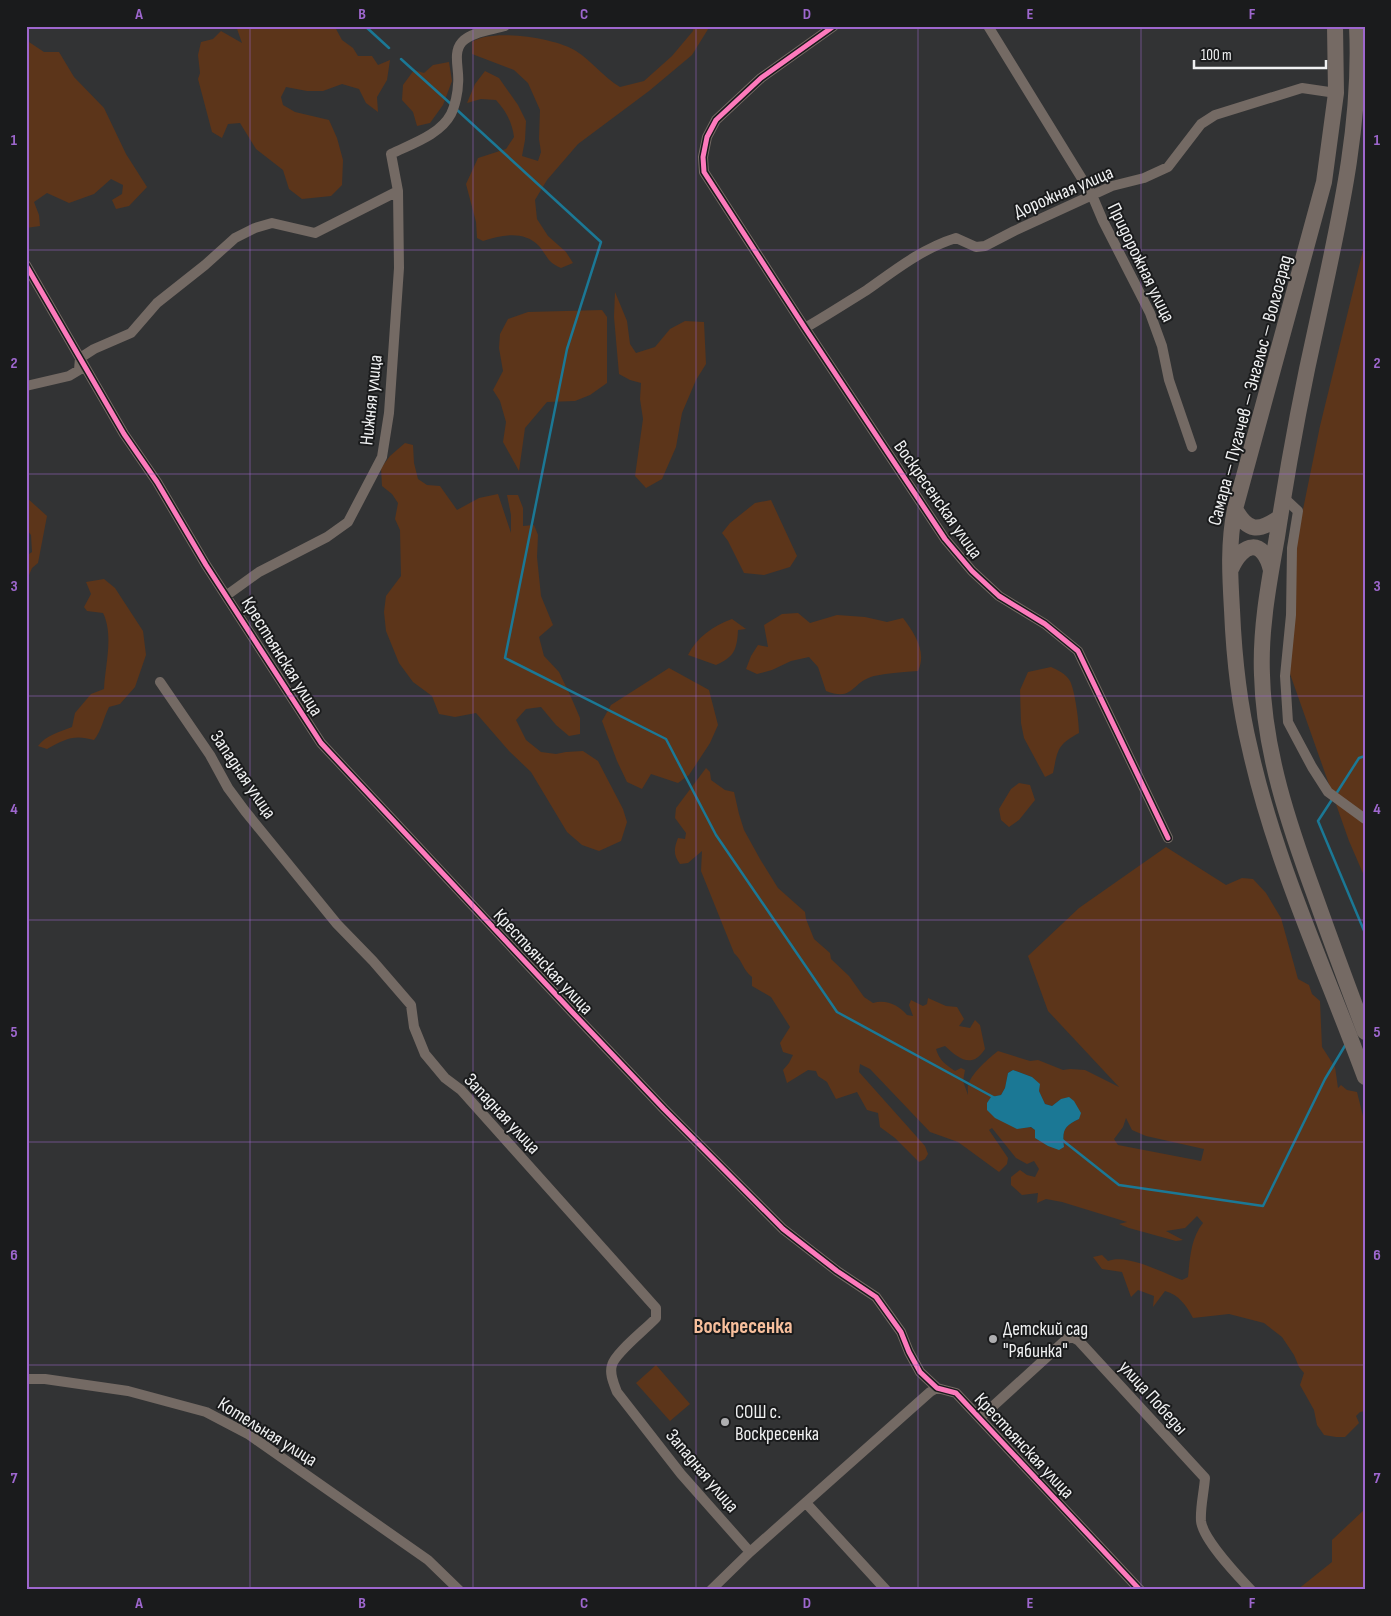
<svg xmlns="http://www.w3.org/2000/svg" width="1391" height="1616" viewBox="0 0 1391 1616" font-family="'Sofia Sans Condensed',sans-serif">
  <rect width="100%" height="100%" fill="#323334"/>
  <path fill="#5c351a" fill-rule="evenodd" d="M236 26H328L336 29 342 40 353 48 358 56H372L378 65 390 60 387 80 377 97 378 112 366 103 359 89 342 84 323 91H307L286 87 281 97 283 105 295 112 329 120 337 138 343 160 342 185 331 196 302 199 289 189 283 170 256 149 240 123 228 124 222 138 212 132 198 79 200 73 198 55 201 42 213 39 221 31 242 43Z
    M694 26H710L692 55 649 91 578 144 547 180 535 200 537 219 548 236 566 252 573 263 561 268C546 261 549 258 539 246 524 230 501 235 483 241L477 238 476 222 466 184 478 158 506 149 514 137C512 122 506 111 496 100L481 99 467 103 475 84 485 71 499 78 518 105 526 121 525 140 522 156 538 161 541 152 539 139 540 110 528 83 514 70 472 54V42C492 28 556 38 576 51 592 61 603 77 620 87L644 81 672 56 693 31Z
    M26 40 44 52H59L74 77 104 108 126 154 147 187 129 206 116 209 112 200 122 194 123 185 111 179 94 194 69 203 47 193 34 202 39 215 40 226 26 228Z
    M449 62 452 81 443 105 430 123 417 126 413 112 402 100 403 85 414 70 424 73 433 65Z
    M1365 242V878L1349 841 1289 671 1288 583 1320 426Z
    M615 292 627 321 630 344 636 353 655 347 670 329 685 321 704 322 706 364 696 380 682 413 676 447 662 479 646 488 635 476 643 419 640 399 641 383 630 380 619 374 614 317Z
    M602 310 607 317V383L590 395 575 401 547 402 525 428 519 471 503 442 506 422 500 401 493 390 503 371 499 348 500 334 508 319 528 312Z
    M405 443 413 445 414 463 418 479 427 485 440 486 457 510 479 498 498 494 511 533V515L507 495H518L523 508V526L534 525 538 535 537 557 541 596 553 625 539 637 544 656 559 672 571 697 580 718V734L569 736 556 725 541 707 526 709 516 720 526 740 541 752 556 754 566 752 583 751 598 761 623 809 627 822 621 841 599 851 582 845 567 832 531 772 509 751 476 713 455 717 439 714 432 696 413 682 399 663 386 631 384 612 386 596 401 576 400 530 395 519 398 503 392 494 382 486 381 468 390 456Z
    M26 497 47 516 38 563 32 568 27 580 26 556 32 552 31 535 26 529Z
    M771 500 797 556 790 567 764 575 744 573 728 541 722 533 730 523 755 503Z
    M104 579 115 588 143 631 146 655 135 687 120 704 109 707C103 719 102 730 94 740 74 734 65 739 47 749L38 746C46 735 60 732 72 727L75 713 91 694 104 689C105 666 114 635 103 613L87 611 84 607 91 594 86 582Z
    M798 613 810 623 837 615 865 617 887 622 903 618C915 634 927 652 918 671 904 672 889 673 874 676 851 682 854 702 826 691L818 667 809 657 791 661 772 670 757 674 746 669 751 656 758 645 768 647 764 625 782 614Z
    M732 619 746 629 738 630C737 650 734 657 716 665L688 655C697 637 713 626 732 619Z
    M1051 667C1058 670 1066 674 1070 681 1075 691 1079 722 1079 733 1057 745 1058 749 1053 773L1045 777 1024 738 1021 723 1020 690 1028 672Z
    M669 668 709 690 718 725 710 743 689 775 678 783 651 774 642 789 627 782 617 761 602 721 611 705Z
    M706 768 710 772 711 780 725 790 734 792 739 814 744 830 760 859 778 888 805 912 806 919 814 939 830 953 831 959 849 976 864 997 873 1003C887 999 899 1006 907 1015L913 1016 909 1005 911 1000 923 1006 927 1004 928 998 946 1006 957 1007 964 1019 959 1026 970 1028 975 1020 980 1025 985 1049C972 1069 959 1059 945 1046L936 1049C939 1060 946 1065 955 1071L961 1068 965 1070 963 1081 968 1095C968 1092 967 1086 969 1083 972 1073 990 1057 998 1051L1030 1061 1038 1060 1063 1070 1070 1069 1085 1070 1119 1087 1048 1011 1028 956 1079 908 1166 847 1226 885 1242 878 1253 879 1266 893 1281 918 1298 979 1309 985 1312 994 1320 1001 1322 1047 1335 1067 1338 1088 1341 1085 1347 1090 1357 1092 1365 1124V1411L1360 1412 1356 1416 1359 1423 1345 1437H1336L1324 1435 1317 1425 1314 1410 1300 1385 1304 1373 1299 1367 1294 1355 1282 1337 1264 1323 1229 1314 1193 1318C1186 1305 1179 1295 1165 1291L1153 1307 1154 1296 1138 1290 1131 1297 1122 1272 1102 1269 1093 1257 1102 1255 1108 1261C1127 1253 1163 1273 1182 1280L1188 1277C1190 1257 1191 1238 1203 1223L1197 1216 1185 1228 1166 1231 1183 1240 1176 1241 1129 1228 1119 1224 1127 1222 1062 1202 1046 1199 1037 1203 1038 1193 1022 1195 1011 1185V1177L1020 1170 1027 1175 1035 1177 1039 1169 1034 1161 1027 1164 1016 1158 992 1128 989 1130 1008 1158 1007 1164 999 1172 958 1142 930 1132 870 1069 860 1064 859 1072 925 1146 928 1154 925 1159 919 1162 895 1138 880 1127 878 1113 867 1110 857 1092 836 1099 827 1082 818 1076 816 1071 808 1070 787 1083 783 1070 789 1063 793 1055 783 1052 780 1043 790 1027 771 997 752 986V977C742 969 743 961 734 953L701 871 702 851 688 863 680 864C673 855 674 848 678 838L685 839 686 833 675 818 676 808ZM1013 1070 1032 1077 1045 1104 1052 1106 1061 1099 1079 1119C1064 1126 1062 1130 1064 1146L1030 1127 1023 1128 991 1097 1001 1095 1005 1088 1008 1073ZM1126 1118 1132 1130 1146 1136 1204 1149 1201 1161 1118 1145 1114 1139 1123 1127Z
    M1019 783 1030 785 1035 800 1019 820 1009 827 1001 820 999 809 1011 789Z
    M656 1365 690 1404 670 1421 636 1383Z
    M1365 1509V1590H1297L1332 1562V1540Z"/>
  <path fill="#1b7895" d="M1013 1070 1032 1077 1040 1084 1039 1091 1045 1104 1052 1106 1061 1099 1069 1097 1074 1101 1081 1113 1079 1119C1064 1126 1062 1130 1064 1147L1059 1150 1048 1146 1035 1138V1130L1031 1127 1017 1129 995 1118 987 1110V1103L991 1097 1001 1095 1005 1088 1008 1073Z"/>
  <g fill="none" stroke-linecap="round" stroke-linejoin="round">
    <path stroke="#1b7895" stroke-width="2.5" d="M365 26 389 48
      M401 59 452 105
      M456 109 601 242 567 349 505 658 666 739 716 835 837 1012 995 1098
      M1336 794 1359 758 1365 756
      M1333 798 1318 821 1365 933
      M1061 1139 1119 1185 1263 1206 1325 1079 1346 1044"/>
    <path stroke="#746a64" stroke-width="10" d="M834 26 761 78 716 120 707 137 703 157 704 172 805 328 945 539 972 571 999 596 1045 624 1078 651 1168 838
      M988 26 1092 195 1103 221 1150 313 1162 346 1169 380 1192 447
      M26 265 124 434 157 482 206 565 321 743 573 1013 664 1109 783 1229 837 1271 876 1297 901 1332 909 1352 920 1372 937 1388 956 1393 1140 1590
      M805 328C826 316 846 303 867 290 895 270 923 248 956 238L976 247 985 246 1014 231 1112 186 1144 178 1168 167 1201 124 1215 115 1302 88 1336 93
      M26 386 69 376 79 370 80 358 94 349 131 333 157 303 205 265 235 238 255 228 272 223 315 233 398 191
      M1283 497 1298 511 1292 548 1291 615 1285 676 1288 722 1312 767 1328 792 1365 819
      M227 595 259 572 327 537 348 522 382 457 389 413 399 268 398 191 391 154C411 144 440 135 451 114 455 106 458 92 458 84 460 71 452 53 462 42 471 32 492 30 505 26
      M160 682 210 755 228 788 245 811 337 924 373 961 411 1005 414 1027 425 1054 445 1078 461 1090 656 1308V1318C646 1329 615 1353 612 1365 609 1374 614 1384 617 1392L681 1474 750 1552
      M26 1379H45L128 1391 206 1412 248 1434 428 1560 459 1590
      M980 1418 1070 1336 1079 1341 1205 1478C1204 1492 1200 1508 1201 1521 1203 1540 1238 1576 1251 1590
      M806 1503 886 1590
      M711 1590 750 1552 930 1392 937 1388"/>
    <path stroke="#756a64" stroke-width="16" d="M1335 26 1336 93 1324 182 1235 509C1228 543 1230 576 1232 610 1234 657 1239 704 1250 749 1275 862 1325 969 1365 1077
      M1357 26C1362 127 1338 225 1317 323 1301 394 1288 465 1277 537 1269 582 1260 629 1262 675 1264 752 1289 825 1315 896 1331 941 1348 987 1365 1032
      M1235 509C1248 532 1258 532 1279 518
      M1231 569C1243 542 1263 538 1271 570"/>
    <defs>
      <path id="cycleway" d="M834 26 761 78 716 120 707 137 703 157 704 172 805 328 945 539 972 571 999 596 1045 624 1078 651 1168 838
        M26 265 124 434 157 482 206 565 321 743 573 1013 664 1109 783 1229 837 1271 876 1297 901 1332 909 1352 920 1372 937 1388 956 1393 1140 1590"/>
    </defs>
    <use href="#cycleway" stroke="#1a1b1c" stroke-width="8"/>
    <use href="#cycleway" stroke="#fd7abc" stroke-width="5"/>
  </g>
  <path fill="none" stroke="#9e67ce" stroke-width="1" stroke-opacity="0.55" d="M250 26V1590M473 26V1590M696 26V1590M918 26V1590M1141 26V1590M26 250H1365M26 474H1365M26 696H1365M26 920H1365M26 1142H1365M26 1365H1365"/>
  <g fill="#aeaeb0" stroke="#1a1b1c" stroke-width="2">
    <circle cx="993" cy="1339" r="5"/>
    <circle cx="725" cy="1422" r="5"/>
  </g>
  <g text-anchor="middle" stroke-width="4" stroke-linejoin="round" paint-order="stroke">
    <g font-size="19" fill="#f0f1f2" stroke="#1a1b1c">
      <text transform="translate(1063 191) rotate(-23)" y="7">Дорожная улица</text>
      <text transform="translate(1142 262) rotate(64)" y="7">Придорожная улица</text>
      <text transform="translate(1249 390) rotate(-75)" y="7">Самара — Пугачев — Энгельс — Волгоград</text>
      <text transform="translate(370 400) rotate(-84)" y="7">Нижняя улица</text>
      <text transform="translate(939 499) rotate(55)" y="7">Воскресенская улица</text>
      <text transform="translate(283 656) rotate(58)" y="7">Крестьянская улица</text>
      <text transform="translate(244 774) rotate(56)" y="7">Западная улица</text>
      <text transform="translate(544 961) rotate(47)" y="7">Крестьянская улица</text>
      <text transform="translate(503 1113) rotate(47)" y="7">Западная улица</text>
      <text transform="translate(1154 1397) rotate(48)" y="7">улица Победы</text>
      <text transform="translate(268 1431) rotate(32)" y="7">Котельная улица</text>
      <text transform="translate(1025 1445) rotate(47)" y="7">Крестьянская улица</text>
      <text transform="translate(703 1470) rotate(50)" y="7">Западная улица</text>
    </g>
    <g font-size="19" fill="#f0f1f2" stroke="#1a1b1c" text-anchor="start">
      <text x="1003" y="1335">Детский сад<tspan x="1003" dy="22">"Рябинка"</tspan></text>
      <text x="735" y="1418">СОШ с.<tspan x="735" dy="22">Воскресенка</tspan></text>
    </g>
    <g font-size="21" font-weight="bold" fill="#f7bf9c" stroke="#1a1b1c">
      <text x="743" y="1333">Воскресенка</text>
    </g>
  </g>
  <rect width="1391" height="1616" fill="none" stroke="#1a1b1c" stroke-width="55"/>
  <path d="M1194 60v8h132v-8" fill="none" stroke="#f0f1f2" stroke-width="2.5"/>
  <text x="1201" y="60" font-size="15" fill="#f0f1f2" stroke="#1a1b1c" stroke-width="4" paint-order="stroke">100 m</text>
  <rect x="28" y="28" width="1336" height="1560" fill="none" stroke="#9e67ce" stroke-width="2"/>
  <g font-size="16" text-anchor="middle" font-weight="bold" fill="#9e67ce">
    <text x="139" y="19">A</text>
    <text x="362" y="19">B</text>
    <text x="584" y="19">C</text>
    <text x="807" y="19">D</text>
    <text x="1030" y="19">E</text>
    <text x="1252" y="19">F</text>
    <text x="14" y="145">1</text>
    <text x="1377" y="145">1</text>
    <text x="14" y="368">2</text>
    <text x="1377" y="368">2</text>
    <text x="14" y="591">3</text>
    <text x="1377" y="591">3</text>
    <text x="14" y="814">4</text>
    <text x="1377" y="814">4</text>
    <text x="14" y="1037">5</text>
    <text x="1377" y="1037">5</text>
    <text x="14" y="1260">6</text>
    <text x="1377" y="1260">6</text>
    <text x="14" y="1483">7</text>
    <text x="1377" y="1483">7</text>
    <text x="139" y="1608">A</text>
    <text x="362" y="1608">B</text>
    <text x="584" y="1608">C</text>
    <text x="807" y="1608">D</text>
    <text x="1030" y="1608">E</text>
    <text x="1252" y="1608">F</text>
  </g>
</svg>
